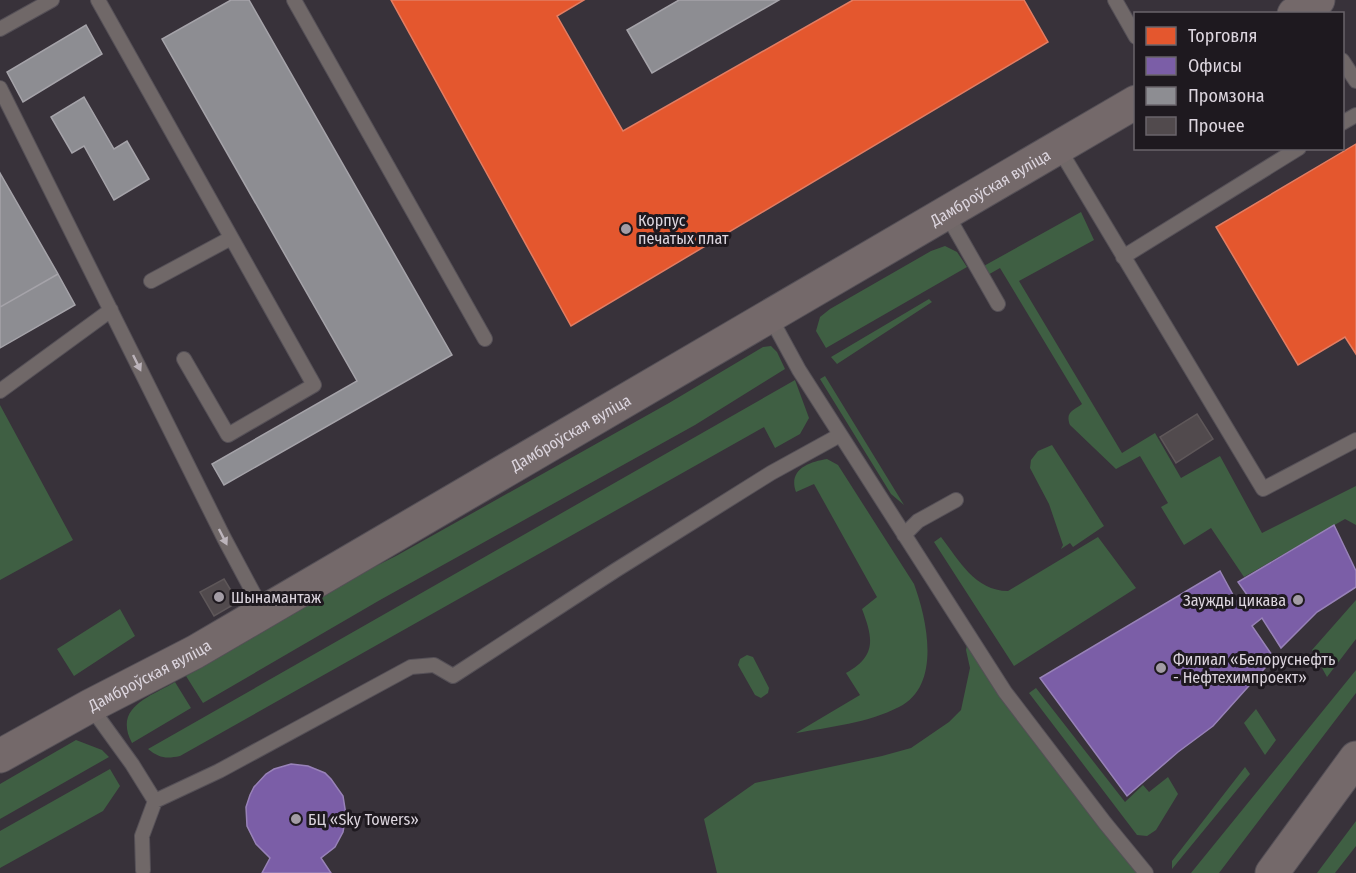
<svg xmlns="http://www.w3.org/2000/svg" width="1356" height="873" viewBox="0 0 1356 873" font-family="'Fira Sans Condensed',sans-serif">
  <rect width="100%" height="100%" fill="#38323a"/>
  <path fill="#3f5f43" d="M1081 212 1094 240 1019 281 1122 453 1155 433 1181 478 1220 456 1262 533 1356 486V525L1345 519 1244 577 1211 528 1184 545 1161 507 1168 503 1140 456 1116 469 1070 425C1065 412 1073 411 1082 404L1000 268 986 276 982 267Z
    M945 246 957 252 967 267 826 348 816 331 820 317 830 309 931 251Z
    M929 299 932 302 837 364 831 357Z
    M771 346 777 352 785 369 695 425 380 600 203 703 186 676 364 572 396 556 669 403 763 347Z
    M825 376 904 505 891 494 820 379Z
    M795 380 809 418 800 434 775 448 764 427 180 756C166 759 159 758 148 749Z
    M0 405 73 540 0 580Z
    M1052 445 1104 526 1073 547 1070 543 1061 549 1063 545 1049 504 1030 468 1031 460 1038 451Z
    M827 459 838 465 914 584C927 619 942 686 899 707 868 723 830 727 796 733L860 695 846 673C877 656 873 638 862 609L877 597 814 484 796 492C788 470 808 462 827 459Z
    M941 537C959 560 975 591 1008 591L1098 537 1136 588 1014 666 934 542Z
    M1356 600V639L1327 677 1312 650Z
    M120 609 135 636 74 676 57 649Z
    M968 640 1139 873H717L704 819 755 783 882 756 911 748 949 722 961 710 970 668 966 650Z
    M747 655 753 657 769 688 768 693 761 698 755 695 738 665 740 659Z
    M1356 670V693L1219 873H1191Z
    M175 682 191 708 132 743C113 707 150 697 175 682Z
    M1036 688 1125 802 1143 785 1149 792 1168 777 1178 794 1156 830 1147 836 1137 835 1029 693Z
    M1256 709 1276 740 1265 755 1244 723Z
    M76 740 102 750 109 757 0 819V784Z
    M1245 767 1250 774 1172 869V861Z
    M110 769 120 786 103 811 0 868V831Z
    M1356 821V846L1335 873H1317Z"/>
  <path fill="#e4572e" stroke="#e27d63" stroke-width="1.5" d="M391 0H584L557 16 623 131 853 0H1024L1048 42 571 326Z
    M1356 144V354L1345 337 1298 365 1216 227Z"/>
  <path fill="#7b5ea7" stroke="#9882b8" stroke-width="1.5" d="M1334 525 1356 571V587L1317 612 1281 648 1262 618 1252 626 1274 658 1213 726 1178 752 1127 796 1040 678 1220 571 1238 604 1250 599 1238 582Z
    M291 764 308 766 325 773 331 779 343 796 346 815 343 832 335 847 321 858 331 873H262L270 858 256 844 247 826 246 807 250 795 254 787 266 774 274 769Z"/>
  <path fill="#8d8d92" stroke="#a5a3a9" stroke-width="1.5" d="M231 0H249L452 355 224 485 212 464 357 381 162 39Z
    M679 0H779L652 73 627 30Z
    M86 25 102 54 23 102 7 72Z
    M84 97 114 149 127 141 149 179 114 200 84 146 72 153 51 117Z
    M0 173 58 274 0 307Z
    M58 274 75 305 0 348V307Z"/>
  <path fill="#514a4d" stroke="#5e5759" stroke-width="1.5" d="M1197 414 1213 439 1176 463 1160 437Z
    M224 579 238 602 214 616 200 592Z"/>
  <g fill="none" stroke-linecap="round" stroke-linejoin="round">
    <defs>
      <path id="lane" d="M98 0 314 385 228 435 184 359
        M294 0 485 339
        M1115 0 1136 37
        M0 29 52 0
        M1342 60 1356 81
        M0 88 224 538 263 611
        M1342 123 1356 115
        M1058 147 1263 489 1356 440
        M946 213 998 304
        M1123 257 1299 148
        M151 281 231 238
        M769 315 799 370 1005 692 1105 823 1146 873
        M0 391 111 310
        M904 535 918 521 956 500
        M90 706 132 764 155 801
        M143 870 142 836 155 801 219 771 411 667 434 665 453 676 616 570 771 473 840 435"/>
      <g id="secondary">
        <path d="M1294 14 1318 0"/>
        <path id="s1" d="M0 756 90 706 195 652 1136 102"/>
        <path d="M1272 873 1356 758"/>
      </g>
    </defs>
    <use href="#lane" stroke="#555057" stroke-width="16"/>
    <use href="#secondary" stroke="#555057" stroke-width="35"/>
    <use href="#lane" stroke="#706868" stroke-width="14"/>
    <use href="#secondary" stroke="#74696a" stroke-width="33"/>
  </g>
  <defs><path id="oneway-solid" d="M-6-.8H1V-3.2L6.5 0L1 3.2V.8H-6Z" transform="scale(1.5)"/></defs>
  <g fill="#bcb4bb">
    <use href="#oneway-solid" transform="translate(137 363) rotate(64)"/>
    <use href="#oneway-solid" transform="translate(223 537) rotate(63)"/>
  </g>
  <g fill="#a39ca5" stroke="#1e191f" stroke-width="2">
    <circle cx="626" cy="229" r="6"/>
    <circle cx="219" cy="597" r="6"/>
    <circle cx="1298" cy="600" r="6"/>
    <circle cx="1161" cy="668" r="6"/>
    <circle cx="296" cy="819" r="6"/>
  </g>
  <g text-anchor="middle" stroke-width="6" stroke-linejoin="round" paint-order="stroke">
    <g font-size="16" fill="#dcd5de" stroke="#1e191f">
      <text dy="6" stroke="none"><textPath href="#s1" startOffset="1142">Дамброўская вуліца</textPath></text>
      <text dy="6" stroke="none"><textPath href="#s1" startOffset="656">Дамброўская вуліца</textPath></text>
      <text dy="6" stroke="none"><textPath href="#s1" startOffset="170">Дамброўская вуліца</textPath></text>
    </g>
    <g font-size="16" fill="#dcd5de" stroke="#1e191f" text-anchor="start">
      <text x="638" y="226">Корпус<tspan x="638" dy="18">печатых плат</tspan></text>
      <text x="231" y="603">Шынамантаж</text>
      <text x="1286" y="606" text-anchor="end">Заужды цикава</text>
      <text x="1173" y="665">Филиал «Белоруснефть<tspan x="1173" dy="18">- Нефтехимпроект»</tspan></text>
      <text x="308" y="825">БЦ «Sky Towers»</text>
    </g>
  </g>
  <rect x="1134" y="12" width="210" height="138" fill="#1e191f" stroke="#6a646b" stroke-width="1.5"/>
  <rect x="1146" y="27" width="30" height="18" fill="#e4572e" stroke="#6a646b" stroke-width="1.5"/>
  <text x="1188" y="42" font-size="18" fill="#dcd5de">Торговля</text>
  <rect x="1146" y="57" width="30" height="18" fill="#7b5ea7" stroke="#6a646b" stroke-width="1.5"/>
  <text x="1188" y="72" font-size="18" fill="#dcd5de">Офисы</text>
  <rect x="1146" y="87" width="30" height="18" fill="#8d8d92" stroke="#6a646b" stroke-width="1.5"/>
  <text x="1188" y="102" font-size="18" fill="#dcd5de">Промзона</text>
  <rect x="1146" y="117" width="30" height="18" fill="#514a4d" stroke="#6a646b" stroke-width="1.5"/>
  <text x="1188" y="132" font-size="18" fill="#dcd5de">Прочее</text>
</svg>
